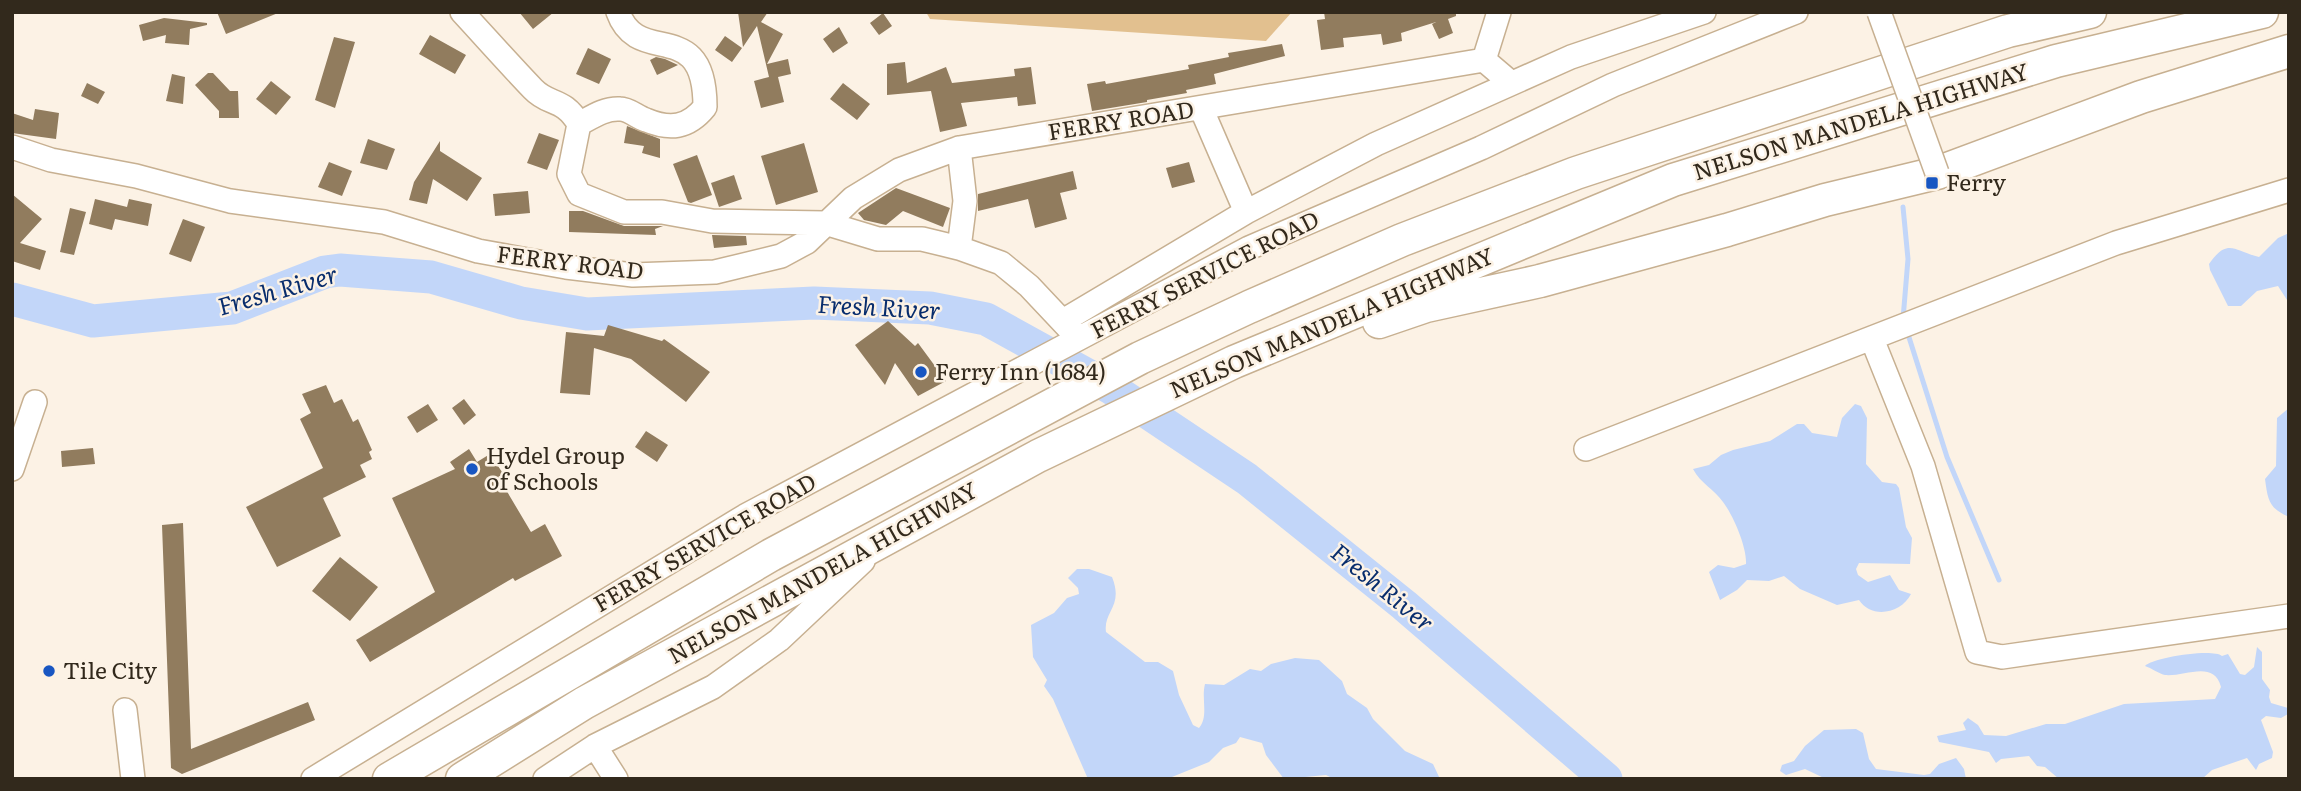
<svg xmlns="http://www.w3.org/2000/svg" width="2301" height="791" viewBox="0 0 2301 791" font-family="Literata,serif">
  <rect width="100%" height="100%" fill="#fcf2e5"/>
  <path fill="#e2c08f" d="M926 12H1292L1266 41 930 19Z"/>
  <path fill="#c2d6f9" d="M2289 233V303L2278 286 2257 291 2241 306H2228L2210 270 2209 264C2228 237 2234 251 2259 257L2278 238Z
    M1855 404 1861 406 1867 418 1866 464 1882 482 1896 484 1899 488 1906 527 1912 538 1910 564 1859 563 1856 569 1858 575 1868 582 1890 575 1899 590 1911 594C1901 614 1871 619 1859 600L1837 605 1800 589 1784 576 1769 581 1747 580 1737 590 1720 600 1709 572 1718 565 1734 568 1746 564C1747 547 1733 515 1723 502 1714 489 1701 484 1693 469L1709 465 1721 455 1733 450 1770 441 1797 424H1804L1812 433 1837 437 1842 418Z
    M2289 408V517C2269 508 2268 501 2265 479L2276 466 2277 418Z
    M1077 569H1089L1112 577C1124 607 1103 611 1106 632L1145 662H1158L1173 671 1179 695 1193 725 1199 728C1209 716 1201 699 1205 684L1224 685 1250 669 1261 671 1271 664 1295 658 1319 660 1342 681 1347 694 1367 708 1373 719 1405 751 1433 764 1440 779H1334L1326 775 1284 779 1266 755 1262 743 1240 737 1236 743 1223 748 1209 762 1167 779H1088L1053 699 1044 686 1047 680 1033 657 1031 625 1054 613 1067 598 1079 594 1078 588 1068 578Z
    M2257 647 2262 652V679L2270 690 2269 697 2271 703 2288 708V714L2281 718 2266 716 2261 720 2273 752 2272 758 2259 764 2256 770 2247 758 2212 770 2202 779H2059L2045 767 2037 766 2029 756 2001 759 1996 763 1989 752 1939 742 1937 736 1966 730 1963 723 1968 718 1978 725 1984 735 2006 736 2046 724H2065L2124 704 2215 699 2221 687C2214 659 2184 677 2165 675 2160 674 2151 668 2145 666 2152 658 2212 648 2222 656L2228 654 2240 674 2245 675 2254 667Z
    M1856 729 1863 733 1869 759 1876 769 1924 775 1930 774 1939 764 1956 758 1964 769 1966 779H1826L1805 769 1786 775 1780 771 1782 765 1794 761 1805 746 1824 730Z"/>
  <g fill="none" stroke-linecap="round" stroke-linejoin="round">
    <path stroke="#c2d6f9" stroke-width="5" d="M1903 207 1908 259 1903 319
      M1907 331 1947 457 1999 580"/>
    <path stroke="#c2d6f9" stroke-width="33" d="M12 299 93 321 232 308 325 272 340 270 431 277 521 303 587 314 814 303 930 308 986 319 1111 388 1247 479 1404 605 1606 779"/>
  </g>
  <path fill="#917c5e" d="M217 12H278V13L226 34Z
    M519 12H554L533 29Z
    M738 12H768L761 22 783 34 767 64 788 59 791 74 778 77 784 102 761 108 754 81 769 77 757 26 743 47Z
    M1324 12H1456V16L1448 19 1453 33 1439 39 1432 24 1436 22 1401 33 1402 41 1383 45 1381 34 1343 38 1344 47 1321 50 1317 20 1325 19Z
    M883 13 892 26 879 35 870 23Z
    M164 18 207 23V25L190 29 189 45 165 43 166 35 143 41 139 25Z
    M839 27 848 43 833 53 823 39Z
    M430 35 466 55 455 74 419 54Z
    M725 36 742 48 732 62 715 50Z
    M334 37 355 42 335 108 315 100Z
    M1282 44 1285 56 1214 74 1216 84 1186 90 1187 93 1147 100V102L1092 111 1087 84 1105 81 1106 84 1189 69 1188 65 1229 57 1228 53Z
    M588 48 611 59 599 84 576 74Z
    M656 57 665 59 678 65 657 75 650 60Z
    M905 62 907 83 946 67 952 83 1015 76 1014 69 1031 67 1036 104 1018 106 1017 97 961 103 967 126 940 132 931 91 887 95V64Z
    M208 73H213L230 91H238L239 118H219V111L195 85Z
    M172 74 185 77 183 104 166 101Z
    M271 81 291 97 276 115 256 99Z
    M87 83 105 92 98 104 81 96Z
    M843 83 870 104 857 120 830 99Z
    M35 109 59 113 56 139 12 133V113L33 120Z
    M627 126 660 139V158L642 153 644 146 624 143Z
    M539 133 559 140 547 170 527 163Z
    M368 139 395 149 387 170 360 163Z
    M440 141V151L482 178 467 201 433 179 427 204 409 200 414 182Z
    M804 143 818 192 776 205 761 156Z
    M697 155 712 195 691 203 688 202 673 164Z
    M329 162 352 171 342 196 318 187Z
    M1189 162 1195 182 1172 188 1166 168Z
    M1073 171 1077 189 1060 193 1067 219 1035 228 1028 199 978 211V194Z
    M734 175 742 199 719 207 711 183Z
    M896 188 950 208 943 227 903 211 886 225 864 220 858 213Z
    M528 191 530 213 495 216 493 194Z
    M12 194 42 219 20 243 46 251 40 270 12 261Z
    M95 199 127 207 129 199 152 204 148 226 115 219 112 230 89 224Z
    M70 208 86 212 74 255 60 252Z
    M569 211H583L624 226H663L655 229 656 235 569 232Z
    M183 219 205 227 191 262 169 254Z
    M712 235 746 236 747 245 714 248Z
    M888 321 915 346 918 343 946 381 918 396 895 363 885 385 855 345Z
    M608 325 662 341 664 339 710 372 686 402 631 359 594 348 590 395 560 393 566 332 604 336Z
    M326 385 334 403 342 399 353 422 358 419 372 450 369 452 372 459 360 465 366 477 323 498 341 536 277 567 246 507 323 468 300 419 311 413 302 394Z
    M464 399 476 415 464 425 452 408Z
    M428 404 438 420 417 433 407 417Z
    M646 431 668 445 657 462 635 447Z
    M93 448 95 464 62 467 61 451Z
    M469 449 477 462 490 454 504 475 499 478 531 532 545 524 562 556 515 581 513 578 370 662 356 640 435 592 392 498 455 469 450 462Z
    M183 523 191 749 308 702 315 720 182 774 171 768 162 525Z
    M340 557 378 587 350 621 312 591Z"/>
  <g fill="none" stroke-linecap="round" stroke-linejoin="round">
    <defs>
      <path id="minor" d="M462 12C486 38 509 64 533 89 549 106 563 97 579 124
        M618 12C638 69 705 14 705 107 688 128 670 130 646 120 637 117 629 109 620 109 605 108 592 117 579 124L569 174 579 194 624 212H662L712 221 825 223 878 239H922L959 248 1001 263 1029 286 1078 338
        M1484 60 1499 12
        M1201 108 1246 212
        M12 147 51 160 136 176 230 201 384 222 478 251 566 267 633 275 715 272 781 256 807 242 853 198 899 170 959 148 1484 60 1511 83
        M959 148 965 201 959 248
        M1063 321 1246 212 1376 144 1571 57 1704 12
        M1872 339 1923 466 1977 652 2002 657 2289 616
        M1586 449 2116 243 2289 190
        M12 469 35 402
        M125 710 133 779
        M595 746 616 779
        M313 779 745 516 1249 248 1481 148 1613 85 1796 12
        M545 779 595 746 713 687 779 640 863 561"/>
      <path id="highway" d="M1379 322 1426 306 1540 281 1727 230 1825 200 1937 173 2141 97 2289 51
        M389 779 771 555 1140 358 1249 307 1402 240 1576 173 2008 31 2090 12
        M462 779 584 703 1038 456 1234 362 1673 180 2056 61 2262 12"/>
    </defs>
    <use href="#minor" stroke="#c7b091" stroke-width="26"/>
    <use href="#highway" stroke="#c7b091" stroke-width="35"/>
    <use href="#minor" stroke="#fff" stroke-width="23"/>
    <use href="#highway" stroke="#fff" stroke-width="32"/>
    <defs>
      <path id="minor-bridge" d="M1879 12 1937 173"/>
    </defs>
    <use href="#minor-bridge" stroke="#c7b091" stroke-width="26" stroke-linecap="butt"/>
    <use href="#minor-bridge" stroke="#fff" stroke-width="23"/>
  </g>
  <g fill="#1856c2" stroke="#fcf2e5" stroke-width="2.5">
    <rect x="1925" y="176" width="14" height="14" rx="3.5"/>
    <circle cx="921" cy="372" r="7"/>
    <circle cx="472" cy="469" r="7"/>
    <circle cx="49" cy="671" r="7"/>
  </g>
  <g text-anchor="middle" stroke-width="5" stroke-linejoin="round" paint-order="stroke">
    <g font-size="23" fill="#32291c" stroke="#fcf2e5">
      <text transform="translate(1121 121) rotate(-9)" y="8">FERRY ROAD</text>
      <text transform="translate(1861 122) rotate(-17)" y="8">NELSON MANDELA HIGHWAY</text>
      <text transform="translate(570 263) rotate(7)" y="8">FERRY ROAD</text>
      <text transform="translate(1205 275) rotate(-27)" y="8">FERRY SERVICE ROAD</text>
      <text transform="translate(1332 323) rotate(-23)" y="8">NELSON MANDELA HIGHWAY</text>
      <text transform="translate(705 543) rotate(-30)" y="8">FERRY SERVICE ROAD</text>
      <text transform="translate(823 573) rotate(-29)" y="8">NELSON MANDELA HIGHWAY</text>
    </g>
    <g font-size="23" fill="#32291c" stroke="#fcf2e5" text-anchor="start">
      <text x="1946" y="191">Ferry</text>
      <text x="935" y="380">Ferry Inn (1684)</text>
      <text x="486" y="464">Hydel Group<tspan x="486" dy="26">of Schools</tspan></text>
      <text x="63" y="679">Tile City</text>
    </g>
    <g font-size="24" font-style="italic" fill="#082d6d" stroke="#fcf2e5">
      <text transform="translate(278 291) rotate(-16)" y="8">Fresh River</text>
      <text transform="translate(879 308) rotate(3)" y="8">Fresh River</text>
      <text transform="translate(1382 588) rotate(39)" y="8">Fresh River</text>
    </g>
  </g>
  <rect width="2301" height="791" fill="none" stroke="#32291c" stroke-width="28"/>
</svg>
